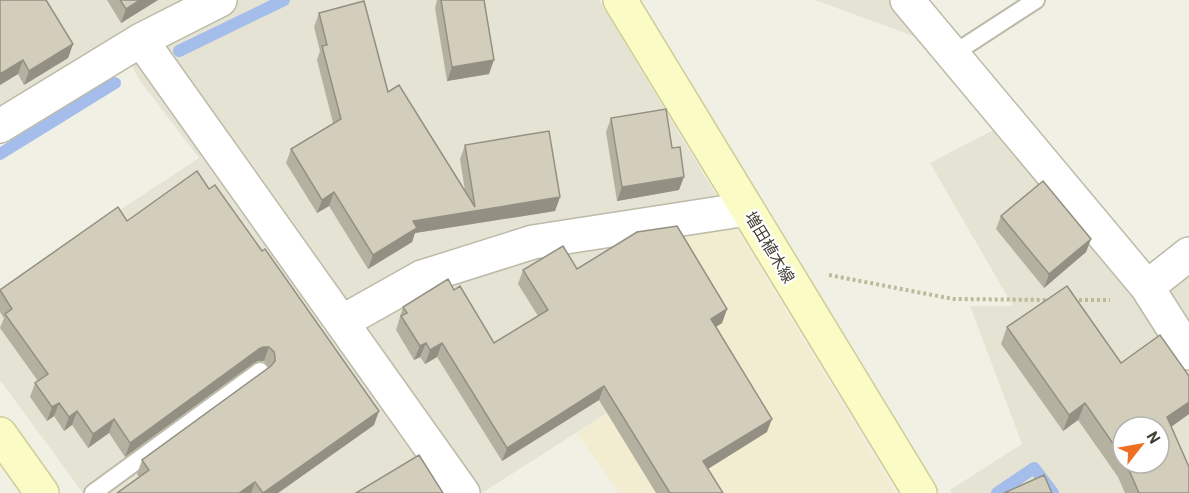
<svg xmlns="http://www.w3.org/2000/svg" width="1189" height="493" viewBox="0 0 1189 493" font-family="Barlow,'Noto Sans JP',sans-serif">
  <rect width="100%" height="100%" fill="#f1f0e5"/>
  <path fill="#e5e3d3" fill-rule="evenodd" d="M0 0H599L734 225 607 243 682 365 482 493H83L0 380V289L199 158 141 82 115 37 0 108Z
    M815 0H931L935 16 927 41Z
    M1001 126 1143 266 1189 236V493H952L950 490 1022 444 970 306H1013L930 163ZM1123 427H1159V463H1123Z"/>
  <path fill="#f2ecd1" d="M734 225 896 493H619L577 433 682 365 607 243Z"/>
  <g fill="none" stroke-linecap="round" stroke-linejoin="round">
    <path stroke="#a4bdeb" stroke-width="12" d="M179 51 284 0
      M0 154 115 83
      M997 493 1034 468 1053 493"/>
    <defs>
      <path id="lane" d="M953 54 1036 0
        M93 493 260 371"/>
      <path id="street" d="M907 0 1147 287 1189 353
        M141 40 463 493
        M0 126 141 40 220 0
        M1147 287 1189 254
        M342 322 422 277 533 242 747 209"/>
      <path id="secondary" d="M620 0 920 493
        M0 434 42 493"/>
    </defs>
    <use href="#lane" stroke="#bcbaa8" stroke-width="20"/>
    <use href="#street" stroke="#bcbaa8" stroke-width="36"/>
    <use href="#secondary" stroke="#cfcd97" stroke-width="36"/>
    <path stroke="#bdb99a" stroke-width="4" stroke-dasharray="3 3" stroke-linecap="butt" d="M829 275 953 299 1050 300
      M1073 300H1110"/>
    <use href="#lane" stroke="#fff" stroke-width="16"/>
    <use href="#street" stroke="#fff" stroke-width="33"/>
    <use href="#secondary" stroke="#fbfbc5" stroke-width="33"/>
  </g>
  <path fill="#b5b1a1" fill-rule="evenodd" d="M0 0 73 44 68 58 24 85 18 74 0 85Z
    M107 0H158L121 23Z
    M437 0H484L489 74 447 81 435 8Z
    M319 13 388 92 465 191 460 159 465 145 560 197 555 211 415 233 412 242 368 269 329 206 317 213 286 163 291 149 333 123 317 60 320 51 314 27Z
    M611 118 679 190 617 201 606 132Z
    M1001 216 1091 239 1086 252 1044 288 996 229Z
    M127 221 374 425 278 493H117L139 477 137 474 142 460 269 367 264 361H258L254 363 125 457 109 433 88 448 72 425 64 431 54 416 47 421 30 397 35 383 38 381 0 328 4 318 0 312V290Z
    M577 269 727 309 722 323 716 327 767 432 708 469 723 493H656L599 400 502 461 437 357 425 364 420 357 414 360 396 330 403 307 454 290 494 343 538 316 518 284 523 270Z
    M1007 327 1121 363 1189 376V414L1171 427 1189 493H1125L1118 477 1078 420 1063 431 1001 344ZM1123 427 1159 463H1123Z"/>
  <path fill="#939083" d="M140 0H158L121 23 126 9Z
    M73 44 68 58 24 85 29 71Z
    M23 60 18 74 0 85V74Z
    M494 60 489 74 447 81 452 67Z
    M684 177 679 190 617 201 622 187Z
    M334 192 329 206 317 213 322 200Z
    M560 197 555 211 415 233 412 242 368 269 373 255 413 221Z
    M1091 239 1086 252 1044 288 1049 274Z
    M727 309 722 323 706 333 711 319Z
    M426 343 420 357 414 360 420 346Z
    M442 343 437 357 425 364 430 350Z
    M263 347H269L264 361H258L254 363 125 457 130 443 259 349Z
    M604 386 599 400 502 461 507 448Z
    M1189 402V414L1161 434 1167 417Z
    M59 403 54 416 47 421 52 407Z
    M1085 403 1078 420 1063 431 1069 415Z
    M77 411 72 425 64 431 69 417Z
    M379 411 374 425 278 493H263Z
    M114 419 109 433 88 448 93 434Z
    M772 419 767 432 698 475 703 461Z
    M255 482 251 493H239Z"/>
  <path fill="#d2cebb" stroke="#939083" stroke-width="1.5" d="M0 0H46L73 44 29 71 23 60 0 74Z
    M120 0H140L126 9Z
    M441 0H484L494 60 452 67Z
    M364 1 388 92 399 85 475 207 465 145 549 131 560 197 413 221 417 228 373 255 334 192 322 200 291 149 341 119 322 46 327 45 319 13Z
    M666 109 672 148 680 147 684 177 622 187 611 118Z
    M197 171 209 189 215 185 262 251 265 249 379 411 263 493 255 482 239 493H117L149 470 142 460 271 366 275 361V356L274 352 269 347H263L259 349 130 443 114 419 93 434 77 411 69 417 59 403 52 407 35 383 48 374 5 314 12 309 0 290 118 207 127 221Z
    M1043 181 1091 239 1049 274 1001 216Z
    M677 226 727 309 711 319 772 419 703 461 723 493H670L604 386 507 448 442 343 430 350 426 343 420 346 401 316 407 313 403 307 448 279 454 290 460 286 494 343 548 310 523 270 563 246 577 269 637 232Z
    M1067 286 1121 363 1160 335 1189 376V402L1167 417 1189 467V493H1139L1126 463H1159V427H1123V458L1085 403 1069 415 1007 327Z
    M419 455 443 493H356Z
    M1044 475 1052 493H1004Z"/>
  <g text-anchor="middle" stroke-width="4.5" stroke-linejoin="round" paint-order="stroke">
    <g font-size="16" fill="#434135" stroke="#fff">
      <text transform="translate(770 247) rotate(59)" y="6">増田植木線</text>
    </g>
  </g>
  <g transform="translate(1141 445) rotate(59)"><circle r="28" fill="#ffffff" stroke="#b4b3ae" stroke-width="1.5"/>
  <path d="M0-4.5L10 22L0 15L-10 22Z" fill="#ed6f20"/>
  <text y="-9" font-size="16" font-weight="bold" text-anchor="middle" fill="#434135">N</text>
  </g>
</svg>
